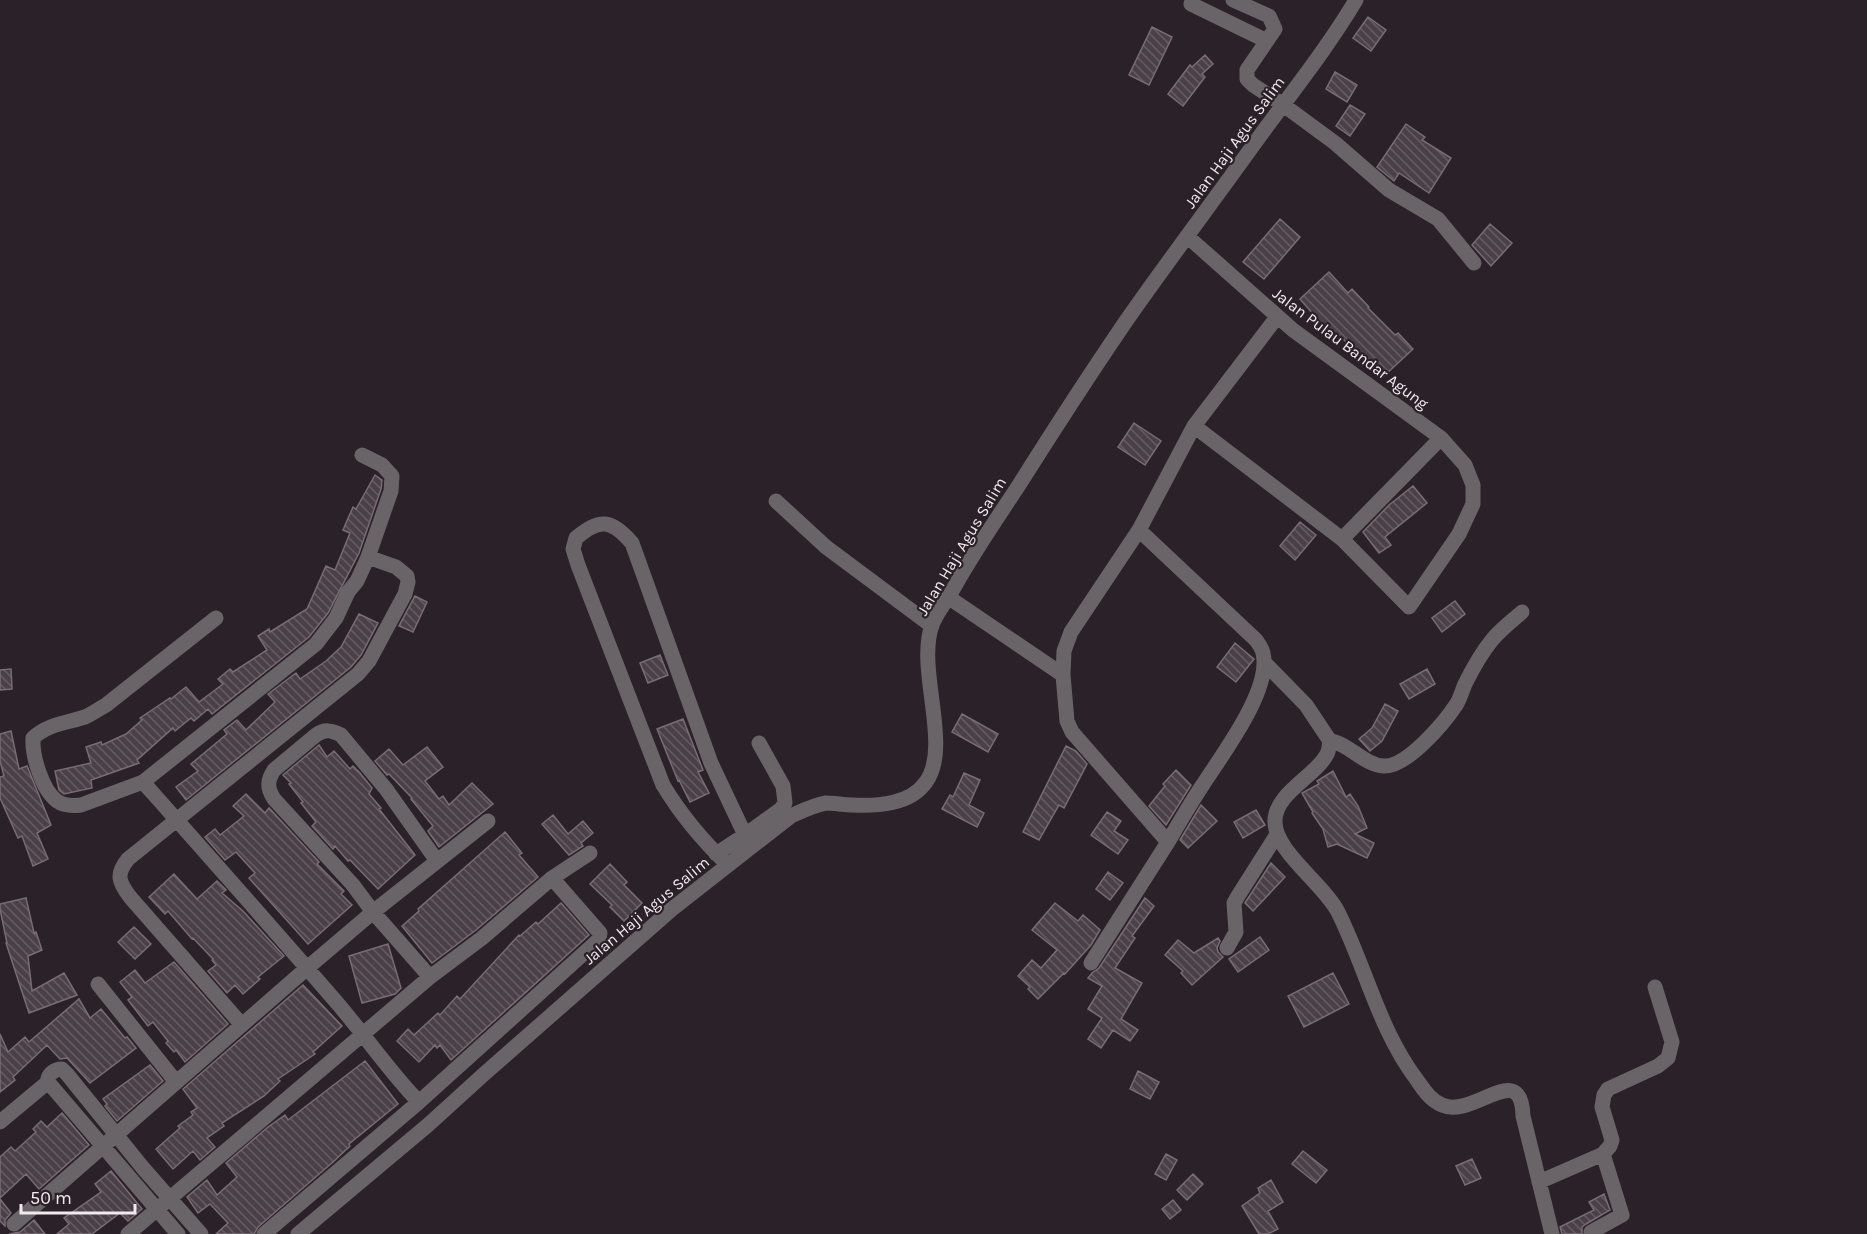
<svg xmlns="http://www.w3.org/2000/svg" width="1867" height="1234" viewBox="0 0 1867 1234" font-family="Karla,sans-serif">
  <defs>
    <pattern id="building-back-hatch" width="6" height="6" patternUnits="userSpaceOnUse" patternTransform="scale(1.5)"><rect width="6" height="6" fill="#4b4048"/><path d="M-1 5l2 2M0 0l6 6M5-1l2 2" fill="none" stroke="#655c63"/></pattern>
  </defs>
  <rect width="100%" height="100%" fill="#2b2128"/>
  <path fill="url(#building-back-hatch)" stroke="#796c75" stroke-width="1.5" d="M1368 17 1386 30 1371 51 1353 38Z
    M1152 27 1172 37 1149 85 1129 75Z
    M1205 55 1213 64 1202 74 1205 77 1183 106 1168 94 1190 65 1192 67Z
    M1335 72 1357 85 1347 102 1326 89Z
    M1350 105 1365 114 1350 136 1336 126Z
    M1406 124 1425 137 1422 140 1451 158 1429 193 1399 173 1394 181 1377 167Z
    M1280 219 1300 237 1264 279 1243 262Z
    M1490 224 1512 243 1491 266 1472 245Z
    M1329 272 1348 293 1352 289 1369 307 1368 308 1395 335 1398 333 1413 349 1384 376 1365 355 1362 358 1339 335 1335 339 1300 299Z
    M1134 423 1161 441 1145 465 1118 447Z
    M375 475 382 480 381 489 359 553 328 613 309 637 212 714 208 709 194 721 191 718 175 731 173 728 137 760 139 763 91 780 92 788 64 794 59 790 55 771 91 763 86 747 101 742 102 745 126 734 142 720 140 718 170 698 171 699 186 687 199 702 223 684 218 679 230 669 233 672 267 650 258 636 269 629 270 632 307 609 326 566 335 570 350 533 343 530 353 507 356 509Z
    M1413 486 1427 503 1385 537 1391 545 1379 553 1363 532 1389 505Z
    M1300 522 1316 535 1295 560 1280 546Z
    M415 596 427 602 413 632 399 626Z
    M1455 601 1465 614 1442 632 1432 618Z
    M359 614 378 623 361 655 351 667 186 800 176 787 198 771 191 764 227 734 224 730 237 720 246 730 275 702 268 694 296 673 300 679 326 661 341 647Z
    M1235 643 1254 659 1236 682 1217 667Z
    M660 655 668 675 648 683 640 663Z
    M11 669 12 689 0 690V670Z
    M1427 669 1435 684 1409 699 1400 684Z
    M1385 704 1398 711 1382 741 1370 751 1359 739 1372 728Z
    M962 714 998 734 988 752 952 732Z
    M683 719 703 770 698 772 709 793 690 802 679 780 678 781 657 729Z
    M11 731 19 769 27 766 51 825 37 833 48 859 33 866 22 836 18 838 0 798V777L4 776 0 761V734Z
    M319 745 327 757 334 751 350 769 353 766 360 773 372 788 369 794 381 808 379 809 415 855 378 889 350 860 348 861 335 846 333 849 312 826 316 822 301 803 303 802 289 784 291 783 283 775Z
    M1066 746 1076 751 1087 764 1064 808 1059 805 1039 840 1023 832Z
    M427 747 443 767 425 781 439 799 443 796 449 805 472 783 493 804 439 847 428 831 433 826 411 799 412 798 389 774 387 775 375 761 389 749 403 765Z
    M1176 770 1191 785 1166 825 1149 806 1165 786 1163 784Z
    M1333 771 1346 797 1350 794 1358 806 1367 828 1355 834 1374 843 1367 858 1337 844 1328 847 1323 829 1312 813 1313 812 1302 793 1319 784 1317 781Z
    M964 773 980 780 969 805 984 813 977 827 942 809 950 795 953 797Z
    M246 794 265 813 269 808 319 862 317 864 344 891 341 894 352 905 308 944 249 878 255 873 236 852 225 860 205 837 215 829 220 835 244 816 233 806Z
    M1201 805 1217 821 1188 848 1180 840Z
    M1256 810 1265 825 1243 838 1234 822Z
    M1107 812 1121 821 1114 831 1128 840 1118 854 1091 835Z
    M553 815 568 834 583 821 593 833 581 843 583 846 569 855 542 824Z
    M505 832 522 853 519 855 538 877 476 930 432 963 402 926 419 911 418 909Z
    M1271 863 1285 877 1253 911 1245 903Z
    M610 864 627 882 624 885 642 903 624 921 610 907 612 905 590 884Z
    M1108 872 1123 883 1110 900 1096 889Z
    M174 874 197 899 217 881 226 890 222 893 243 911 284 956 258 977 260 979 243 994 235 985 227 993 208 971 216 965 212 960 213 959 193 938 192 939 168 911 165 914 149 897Z
    M26 898 34 933 36 932 42 950 28 956 32 991 64 973 77 995 29 1013 6 943H7L0 909V904Z
    M1145 898 1154 906 1132 936 1135 938 1115 968 1142 983 1121 1019 1138 1030 1130 1041 1113 1030 1101 1048 1088 1039 1102 1018 1088 1009 1102 986 1088 978 1092 973 1099 968Z
    M561 903 589 935 451 1060 440 1045 437 1048 435 1045 419 1062 397 1041 408 1029 414 1035 438 1013 440 1015 457 996 460 999 519 935 520 936 536 922 538 924Z
    M1055 903 1078 921 1083 915 1100 930 1091 945 1065 974 1064 973 1038 999 1028 989 1030 987 1018 976 1032 960 1041 968 1057 950 1032 930Z
    M134 927 151 944 135 959 118 942Z
    M1260 937 1269 950 1238 972 1229 959Z
    M1218 938 1220 941 1217 948 1218 952 1223 957 1192 985 1181 973 1183 971 1165 955 1178 940 1194 953Z
    M388 944 401 988 395 994 362 1003 349 956Z
    M174 962 228 1024 185 1062 176 1050 174 1052 166 1043 168 1041 153 1022 148 1026 128 1000 132 997 120 982 135 970 145 983Z
    M1333 973 1349 1004 1304 1027 1288 996Z
    M303 985 342 1026 313 1052 315 1054 278 1079 280 1081 264 1096 222 1123 224 1126 207 1138 215 1147 200 1160 193 1151 173 1169 156 1149 180 1128 178 1126 193 1115 191 1112 197 1108 183 1089Z
    M79 999 90 1018 101 1009 125 1038 127 1037 136 1048 90 1083 67 1058 60 1059 47 1045 13 1077 15 1080 0 1092V1034L8 1052 25 1037 29 1042Z
    M365 1061 398 1104 349 1144 350 1146 333 1162 258 1227 254 1234H216L228 1223 210 1204 198 1213 187 1197 207 1180 217 1195 237 1177 226 1163 268 1127 285 1115 288 1120Z
    M150 1065 163 1081 117 1121 105 1106 107 1104 103 1099Z
    M1138 1071 1159 1082 1150 1099 1130 1089Z
    M62 1113 89 1145 39 1189 26 1174 0 1198V1157L11 1147 15 1151 36 1132 33 1129 41 1121 47 1127Z
    M1303 1151 1327 1170 1316 1183 1292 1164Z
    M1166 1154 1177 1160 1166 1180 1155 1174Z
    M1472 1159 1481 1178 1465 1185 1456 1166Z
    M111 1171 142 1209 128 1221 120 1213 92 1234H57L69 1224 64 1218 101 1192 95 1184Z
    M1193 1174 1203 1184 1187 1200 1177 1190Z
    M1271 1180 1283 1202 1268 1211 1278 1229 1268 1234H1259L1242 1206 1260 1193 1258 1188Z
    M1604 1194 1610 1210 1586 1224 1582 1227V1234H1562L1560 1227 1594 1210 1589 1202Z
    M0 1199 11 1213 5 1220V1226L0 1221Z
    M1173 1200 1181 1210 1170 1219 1162 1209Z
    M34 1220 45 1234H9L20 1232Z"/>
  <g fill="none" stroke-linecap="round" stroke-linejoin="round">
    <path stroke="#696468" stroke-width="15" d="M1233 0 1269 16 1275 29 1247 70V79L1253 85 1282 104 1335 143 1389 190 1438 219 1474 263
      M1191 4 1267 41
      M1188 237 1293 330 1441 438 1465 465 1473 485V504L1459 534 1409 607 1342 539 1194 426
      M362 455 382 465 392 476 391 491 368 557
      M776 501 826 547 932 626
      M1139 530 1256 640C1259 644 1262 648 1263 653 1272 690 1221 756 1202 786 1190 804 1179 823 1168 842
      M1342 539 1441 438
      M948 597 1063 675
      M216 618 106 705C99 709 92 714 85 717 66 723 48 724 33 738 32 756 42 790 57 801 64 806 73 806 81 805L143 782 316 644 336 618 348 592 357 581 368 557 396 567 407 576 408 582 405 594 369 661 358 674 128 859C116 874 118 881 130 897L242 1025
      M1264 662 1306 705 1330 741C1329 745 1329 751 1327 754 1316 776 1275 793 1275 821 1274 851 1324 884 1338 912 1366 968 1379 1030 1417 1080 1424 1090 1430 1100 1442 1105 1474 1119 1521 1058 1523 1116L1552 1234
      M1330 741C1349 743 1363 765 1384 766 1407 767 1444 723 1456 705 1460 699 1462 691 1465 684 1472 670 1482 652 1492 640 1500 630 1512 621 1522 612
      M745 835 781 809 785 803 783 786 759 743
      M716 854 745 835 711 763 632 543C612 520 600 517 576 538L573 549 578 565 663 785C681 815 703 841 728 865
      M552 878 590 853
      M1227 948 1236 932 1234 903 1238 896 1276 836
      M1091 963 1168 842 1072 732 1067 721 1063 675 1064 651 1071 632 1139 530 1194 426 1277 317
      M430 977 373 912 353 885 274 799C267 788 267 781 274 770L316 735C325 729 331 730 341 735L386 789 437 861
      M98 984 176 1082
      M0 1122 48 1082
      M1539 1182 1603 1154 1610 1146 1612 1140 1602 1107 1604 1095 1608 1089 1658 1066 1668 1058 1672 1042 1655 987
      M14 1224 306 969 373 912 488 821
      M1591 1232 1622 1215 1603 1154
      M128 1234 430 977 482 938 552 878 600 933 599 939 593 945 419 1102C387 1069 363 1032 332 997 270 925 206 853 143 782
      M178 1234 48 1082C47 1075 54 1069 62 1069L67 1074 143 1168 201 1234
      M264 1234 419 1102
      M298 1234 428 1125 483 1075 672 909 791 816C802 811 814 805 826 803 835 803 844 805 853 805 877 806 910 805 926 782 952 746 916 669 932 625 936 614 945 603 951 593 971 556 996 520 1019 485 1053 431 1088 377 1124 324 1165 265 1209 207 1252 147 1287 98 1325 52 1356 0"/>
  </g>
  <g text-anchor="middle" stroke-width="4.5" stroke-linejoin="round" paint-order="stroke">
    <g font-size="16" fill="#f2eaef" stroke="#2b2128">
      <text transform="translate(1234 142) rotate(-54)" y="6">Jalan Haji Agus Salim</text>
      <text transform="translate(1351 348) rotate(37)" y="6">Jalan Pulau Bandar Agung</text>
      <text transform="translate(961 546) rotate(-59)" y="6">Jalan Haji Agus Salim</text>
      <text transform="translate(646 910) rotate(-40)" y="6">Jalan Haji Agus Salim</text>
    </g>
  </g>
  <path d="M21 1204v9h114v-9" fill="none" stroke="#f2eaef" stroke-width="3"/>
  <text x="30" y="1204" font-size="18" fill="#f2eaef" stroke="#2b2128" stroke-width="4.5" paint-order="stroke">50 m</text>
</svg>
